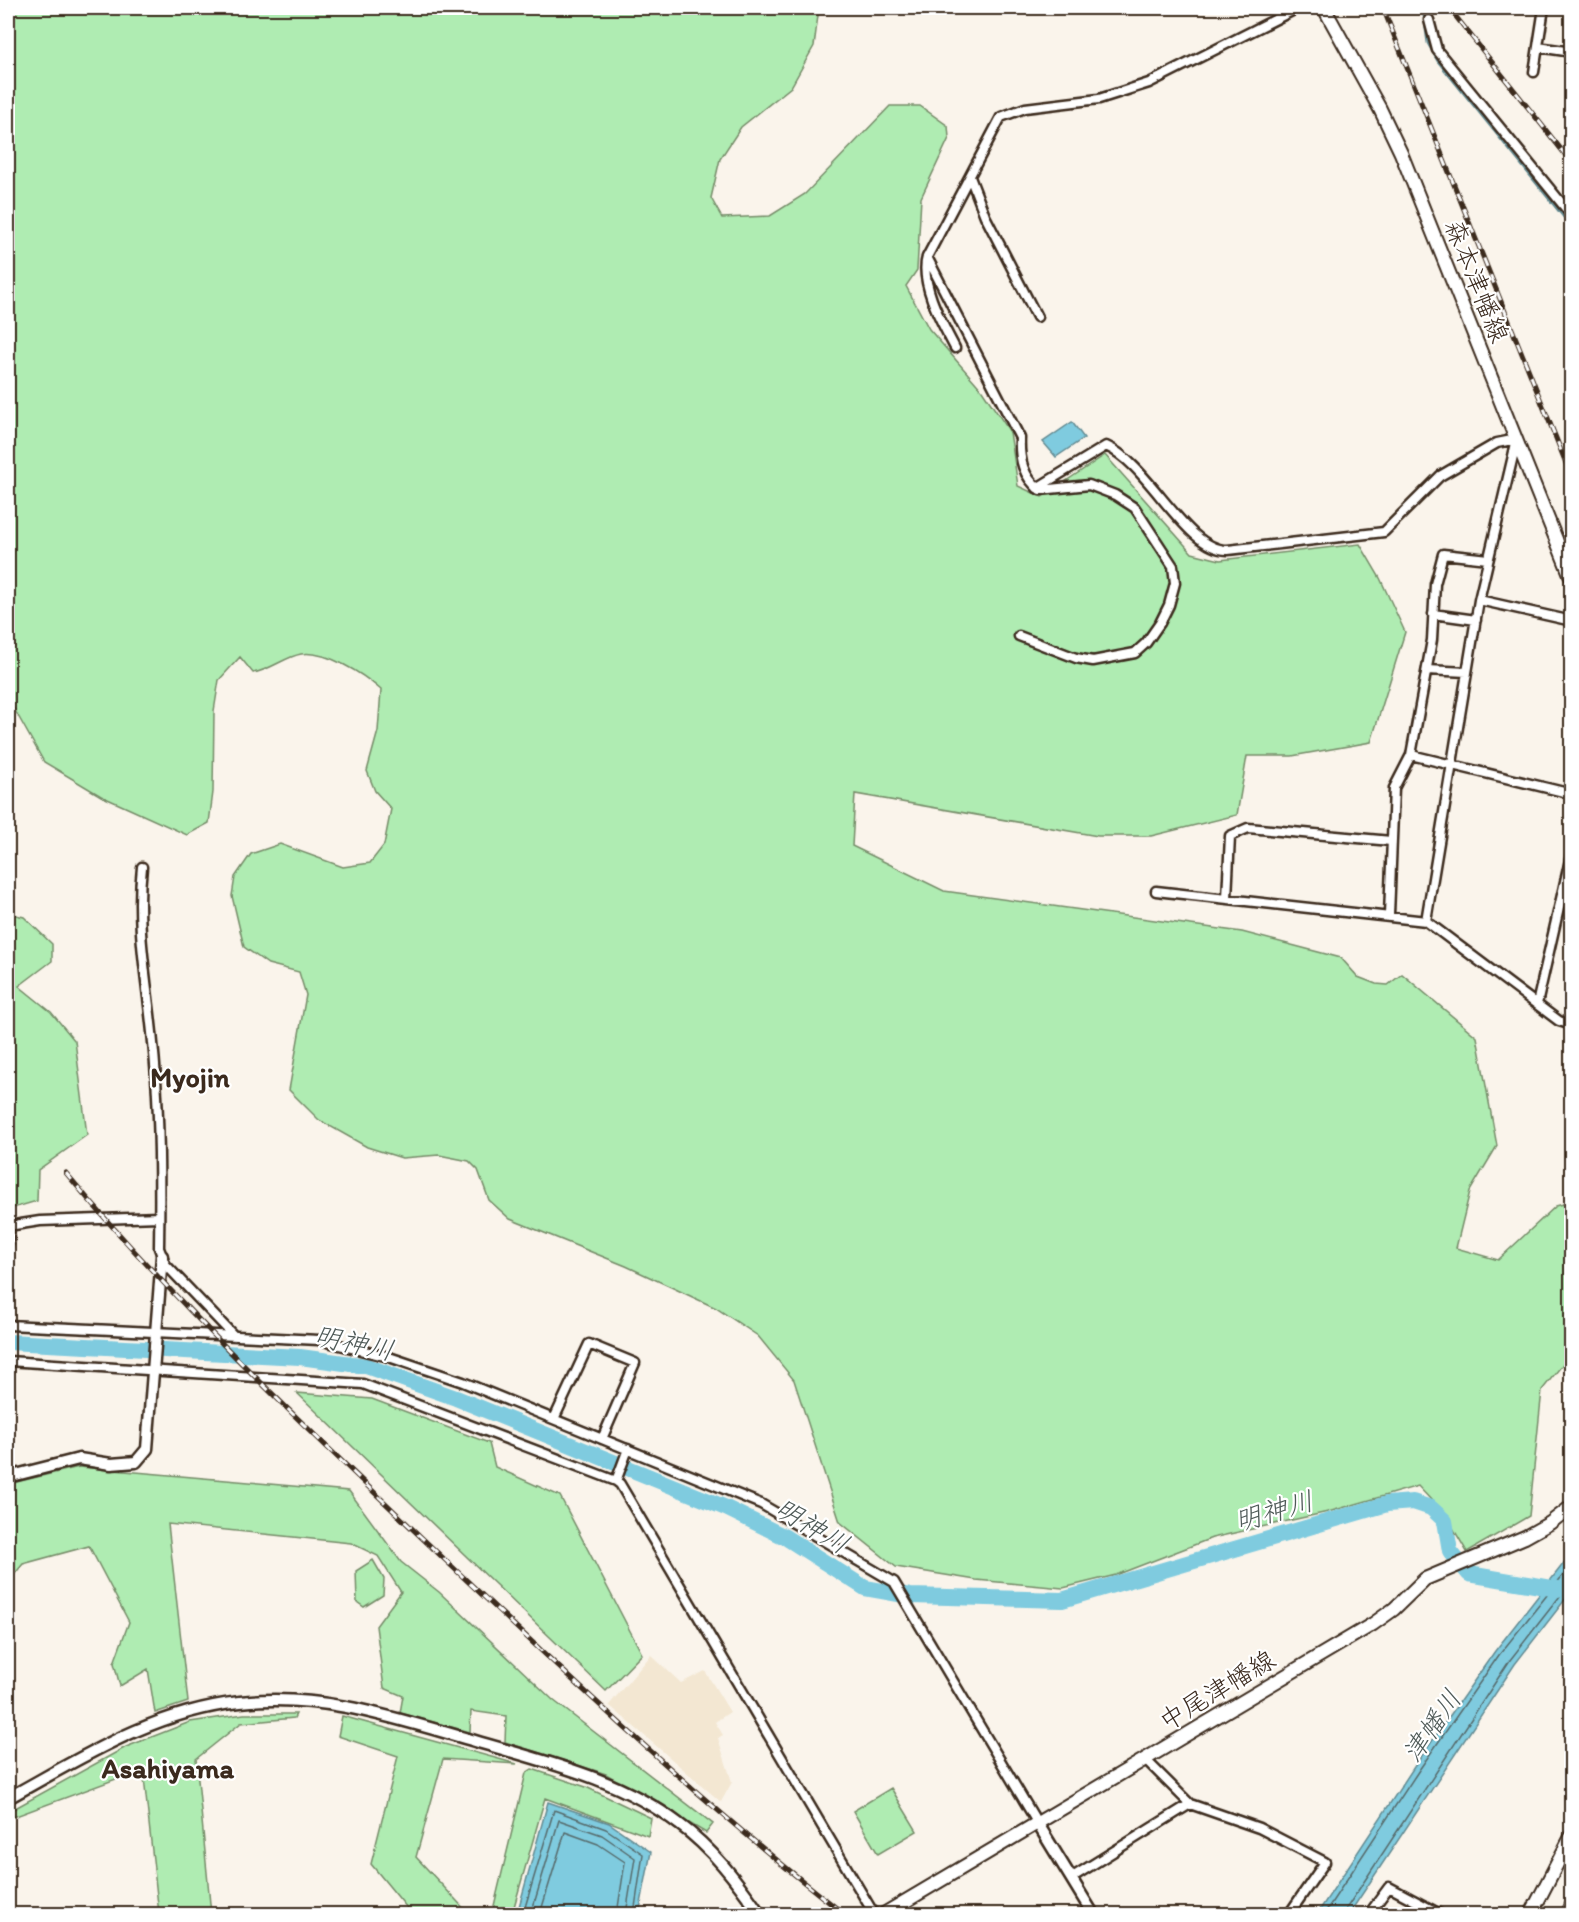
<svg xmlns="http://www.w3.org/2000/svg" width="1579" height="1922" viewBox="0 0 1579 1922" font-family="Itim,'Klee One',sans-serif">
  <rect width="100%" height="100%" fill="#faf4eb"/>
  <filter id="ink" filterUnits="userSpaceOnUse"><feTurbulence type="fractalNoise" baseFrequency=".0167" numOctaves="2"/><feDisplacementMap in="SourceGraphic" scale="12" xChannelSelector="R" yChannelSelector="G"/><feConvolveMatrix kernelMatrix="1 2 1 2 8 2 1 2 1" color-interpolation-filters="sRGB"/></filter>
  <g filter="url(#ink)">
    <path fill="#f3e7d2" d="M651 1655 681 1683 705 1671 730 1712 715 1722 723 1735 718 1738 732 1782 721 1802 609 1705Z"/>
    <path fill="#afecb2" stroke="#758b68" stroke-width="1.5" d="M8 8H819L814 46 791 87 741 127 720 159 711 198 722 218 770 216 805 194 890 106H920L948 126 949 138 921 198 917 270 906 286 929 329 982 390 1010 432 1018 486 1042 497 1105 455 1192 553 1220 560 1360 544 1380 578 1405 632 1371 742 1292 756H1247L1237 815 1151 836H1098L855 794 852 846 944 891 1242 932 1341 958 1358 977 1376 984 1388 985 1402 974 1477 1037 1497 1146 1470 1191 1456 1248 1498 1260 1556 1206 1571 1202V1354L1542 1390 1529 1516 1467 1552 1446 1516 1418 1486 1328 1512 1212 1538 1116 1575 1063 1588 976 1580 896 1567 840 1522 794 1380 758 1336 716 1308 626 1266 510 1219 489 1200 478 1170 469 1161 439 1155 402 1158 367 1147 319 1120 289 1090 306 995 299 972 268 964 244 947 232 896 235 877 251 854 280 844 343 867 370 863 384 845 391 809 375 791 367 771 378 731 381 690C363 674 326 650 301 654 285 657 270 670 253 673L240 657 219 680 214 711 213 792 209 823 187 835 101 796 44 762 12 705 8 689Z
      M8 913 24 917 52 944V961L19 986 51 1012 75 1041 87 1135 38 1170 37 1201 13 1208 8 1206Z
      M297 1393 372 1399 489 1443 495 1467 560 1496 642 1654 606 1691Z
      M79 1467 349 1491 401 1562 439 1592 553 1700 713 1824 706 1833 606 1774 505 1742 506 1716 471 1711 470 1732 400 1713 403 1696 384 1688 376 1626 401 1592 378 1556 351 1543 168 1524 188 1702 155 1713 148 1669 120 1686 114 1663 129 1622 89 1546 23 1564 8 1582V1484Z
      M373 1560 384 1579 383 1595 364 1607 357 1602 356 1571Z
      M244 1714H296L294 1718 241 1723 196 1759 211 1914H159L143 1769 8 1819V1812L126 1747 190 1722Z
      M342 1716 517 1764 443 1759 416 1857 469 1914H412L371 1864 398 1756 338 1736Z
      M532 1769 586 1787 651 1818 648 1836 545 1798 512 1914H492L526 1773Z
      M891 1788 917 1831 878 1854 853 1811Z"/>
    <path fill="#7fcbdf" stroke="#648b92" stroke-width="1.5" d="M1072 422 1084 438 1056 457 1043 442Z
      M1571 1554V1592L1515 1664 1349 1914H1317L1414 1767 1495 1651Z
      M548 1802 609 1823 651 1852 639 1914H517Z"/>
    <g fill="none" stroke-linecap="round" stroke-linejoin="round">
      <path stroke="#566a6b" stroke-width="1.5" d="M523 1914 554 1810 606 1829 643 1854 634 1914
        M531 1914 559 1820 602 1835 635 1858 626 1914
        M540 1914 565 1832 598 1844 625 1862 617 1914
        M1324 1914 1419 1770 1499 1655 1572 1564
        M1345 1914 1346 1909 1510 1660 1564 1591 1572 1589"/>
      <path stroke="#648b92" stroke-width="3" d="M1423 8 1428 43 1438 61 1572 227"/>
      <path stroke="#7fcbdf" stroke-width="16" d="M8 1342 300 1357 366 1366 456 1398 726 1508 785 1537 865 1588 910 1596 1062 1600 1387 1504 1413 1502 1431 1508 1445 1521 1450 1551 1469 1574 1558 1589"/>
      <defs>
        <path id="minor" d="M1429 20 1437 50 1572 216
          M1538 47 1572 52
          M1534 72 1544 8
          M970 177 985 216 1037 317
          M927 257C919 283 943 325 955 348
          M1037 488 1106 446C1149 464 1186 551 1228 550L1384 532 1440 476 1497 443 1517 439 1479 600 1426 921 1559 1021 1572 1025
          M1479 600 1572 621
          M1433 614 1476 620
          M1019 636 1076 658 1093 661 1135 653 1146 643 1160 623 1169 605 1175 583 1173 566 1135 508 1115 495 1089 485 1040 490C1023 477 1019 459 1020 438L927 257 1001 117 1025 108 1099 99 1149 83 1298 8
          M1427 670 1467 672
          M1411 755 1572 794
          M142 867C135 927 148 984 153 1043 160 1109 160 1182 159 1248L165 1264 234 1336
          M1156 891 1426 921
          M1227 898 1230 836 1248 828 1391 841
          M1389 915 1394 788 1411 755 1432 640 1435 584 1443 554 1488 559
          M1537 1004 1572 851
          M8 1226 40 1221 159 1217
          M8 1245 9 1226
          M8 1325 319 1340 389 1357 463 1382 761 1504 894 1582 1038 1824
          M8 1361 363 1384 616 1481 620 1484 874 1914
          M554 1419 589 1344 635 1363 602 1439
          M616 1481 628 1449
          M1145 1759 1190 1804 1259 1828 1325 1862 1289 1914
          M1071 1878 1190 1804
          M1369 1914 1389 1887 1440 1914"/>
        <path id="tertiary" d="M8 1477 79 1459 111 1464 136 1462 147 1449 162 1256
          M8 1798C81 1758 154 1711 240 1702 321 1692 398 1719 475 1741 546 1762 619 1778 679 1824 712 1848 737 1881 760 1914
          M1038 1824 1093 1914"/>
        <path id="secondary" d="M1324 8 1380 109 1401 153 1572 579
          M884 1914 1373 1624 1394 1609 1425 1579 1525 1537 1550 1523 1572 1506
          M1531 1914 1572 1835"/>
      </defs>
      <use href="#minor" stroke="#3b2a1e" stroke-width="13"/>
      <use href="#tertiary" stroke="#3b2a1e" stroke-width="15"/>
      <use href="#secondary" stroke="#3b2a1e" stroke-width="16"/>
      <use href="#minor" stroke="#fff" stroke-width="8"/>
      <use href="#tertiary" stroke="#fff" stroke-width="10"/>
      <use href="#secondary" stroke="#fff" stroke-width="12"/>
      <defs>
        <path id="rail" d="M1383 8 1572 478
          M1449 8 1572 163
          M66 1173C175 1303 298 1420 421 1537 558 1667 695 1798 844 1914
          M1560 1914 1572 1892"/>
      </defs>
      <use href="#rail" stroke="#3b2a1e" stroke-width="5"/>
      <use href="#rail" stroke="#fff" stroke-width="3" stroke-dasharray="9" stroke-linecap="butt"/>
    </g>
  </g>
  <g text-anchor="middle" stroke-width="4.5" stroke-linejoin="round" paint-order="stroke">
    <g font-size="26" fill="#3b2a1e" stroke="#fff">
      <text transform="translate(1477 281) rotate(68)" y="9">森本津幡線</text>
      <text transform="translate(1217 1690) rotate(-31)" y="9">中尾津幡線</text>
    </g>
    <g font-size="27" font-style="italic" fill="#4f5a58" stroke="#fff">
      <text transform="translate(354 1343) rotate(12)" y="9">明神川</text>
      <text transform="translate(1274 1511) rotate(-16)" y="9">明神川</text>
      <text transform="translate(812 1526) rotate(31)" y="9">明神川</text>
      <text transform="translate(1432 1726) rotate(-55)" y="9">津幡川</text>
    </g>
    <g font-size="28" font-weight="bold" fill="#3b2a1e" stroke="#fff">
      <text x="190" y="1087">Myojin</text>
      <text x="168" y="1778">Asahiyama</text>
    </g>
  </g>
  <rect width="1579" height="1922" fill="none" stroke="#fff" stroke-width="30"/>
  <rect x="15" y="15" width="1549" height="1892" fill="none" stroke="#3b2a1e" stroke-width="2" filter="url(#ink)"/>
</svg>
